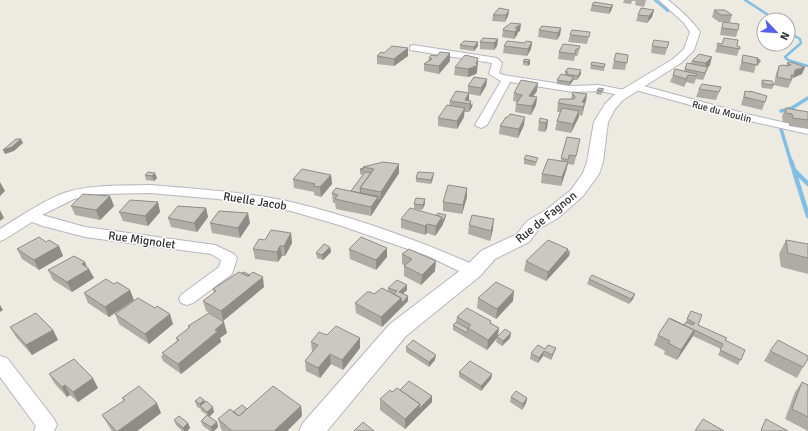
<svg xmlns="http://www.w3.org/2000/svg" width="808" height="431" viewBox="0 0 808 431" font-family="Signika,sans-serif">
  <rect width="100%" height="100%" fill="#edeae2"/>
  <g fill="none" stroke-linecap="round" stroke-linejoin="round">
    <path stroke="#82bfe3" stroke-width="2.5" d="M655 0 668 11
      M745 0 776 20
      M788 32 800 39 801 43 785 57 788 60 808 66"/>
    <path stroke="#82bfe3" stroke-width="3.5" d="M781 111 792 108 808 98
      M781 129 791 162"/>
    <path stroke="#82bfe3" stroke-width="4.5" d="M791 161 794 170 808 184
      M794 171 808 216"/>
    <defs>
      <path id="minor" d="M413 45 497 58 502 63 499 73 503 75 573 86 599 85 629 91 630 93 625 96 599 91 573 92 510 82 487 125 481 128 475 125 501 81 489 74 492 63 410 50V46Z
        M636 84 747 114 808 128V134L741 119 632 89 631 87Z
        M150 185C198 189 248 192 295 203 357 218 420 241 479 267L481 271 479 275 473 276 467 275 428 256 339 225 291 211 218 199 150 193 100 194 74 199 42 215 85 227 215 245 234 254 237 258 232 274 193 303 187 305 181 303 179 299 181 295 219 267 221 260 211 254 85 237 43 226 32 222 5 239 0 241V229C21 216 41 202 64 193 91 184 122 186 150 185Z
        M0 356 7 358 54 419 57 425 54 431H34L36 426 0 377Z"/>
      <path id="tertiary" d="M659 0H668C680 10 691 19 700 32L694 50 681 63 623 100 615 109 608 122 603 162 599 174 583 196 558 218 539 229 529 242 495 259 480 276 406 336 327 431H299L303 423 390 324 466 266 481 251 517 234 527 221 546 210 571 190 583 173 587 162 594 122 605 104 615 94 673 59 684 49 690 32 684 23Z"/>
    </defs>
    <use href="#minor" stroke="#b5b6c0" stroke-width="2"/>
    <use href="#tertiary" stroke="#b5b6c0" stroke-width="2"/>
    <use href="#minor" fill="#fff" fill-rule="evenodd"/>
    <use href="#tertiary" fill="#fff" fill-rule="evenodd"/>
  </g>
  <path fill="#aeaca5" d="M624 0H646L645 4 644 7 635 5 636 1H632L631 4 623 3Z
    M592 5H613L611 11 609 14 590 11Z
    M509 10 508 16 505 22 492 21 493 15Z
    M654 10 652 17 647 23 636 21 638 15Z
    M714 10 732 15 730 22H719L712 17Z
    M723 22 738 30 736 37 720 35 721 29Z
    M561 28 560 35 557 40 538 37 539 30Z
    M503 30 520 31 518 32 517 35 514 39 502 37Z
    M590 32 587 44 568 42 570 35Z
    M724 38 737 46 740 47 737 56 715 52 718 43 722 44Z
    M498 39 497 46 494 50 480 49V42Z
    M532 42 531 49 527 56 503 53 504 46Z
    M669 42 665 55 651 53 652 46Z
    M460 45 478 46 474 51 460 49Z
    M580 46 578 54 577 56H575L574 61 558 59 559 52Z
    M408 48V56L394 66 377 64V56L384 53Z
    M699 54 710 65 708 67 703 80 696 79 694 84 686 82 684 87 670 82 673 75 684 71 685 69 691 63 692 61Z
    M628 55 625 70 612 69 614 61Z
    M743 55 757 59 760 62 758 66 756 65 754 73 739 70 741 63Z
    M429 58 450 61 439 74 424 71V64L428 61Z
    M478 58 477 72 476 74 468 77 454 75 455 67Z
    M525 59 530 64 528 66 523 65V61Z
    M592 62 605 64 604 71 590 69Z
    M787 63 805 67 802 74 793 78 788 88 774 85 776 74 779 66H786Z
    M565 72 581 74 577 80H573L569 86 557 84V80L565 75Z
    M487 79 486 86 480 96 469 94V101L471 103 472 107 469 112H464V117L457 129 438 126V118L449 106 450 101 468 93V86Z
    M762 80 774 85 772 89 762 88 761 84Z
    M721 87 716 100 696 97 699 89Z
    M604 89 601 95 596 94 597 90Z
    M537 91 533 96 537 97 536 105 531 115 515 112 516 104 517 102 513 101 514 93Z
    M745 91 750 92 765 102 762 110 741 105Z
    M587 94 582 116 579 115 571 133 555 130 557 121 560 112H557L558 103 571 99 572 95Z
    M786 108 808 112V129L789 126V123L783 122 782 116Z
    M548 120 547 128 545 132 538 131 539 122Z
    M524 125 518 138 499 134 500 126Z
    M580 139 574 165 568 164 566 171 561 186 541 183 542 174 561 161V158Z
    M524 159 537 162 535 166 524 164Z
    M363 167 399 173 371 216 336 209 335 203H333L332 193 351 191 363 175 360 174V169L363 168Z
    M148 172 157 178 154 181 146 180 145 175Z
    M331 175 332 184 321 197 314 195V192L294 188 293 179Z
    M416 178H433L431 184 416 182Z
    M110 196 114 206 100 220 75 215 71 206Z
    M467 197 462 214 443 211V202Z
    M158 202 160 212 148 226 123 221 119 212Z
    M414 204H425L422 210 414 209Z
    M206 208 208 217 197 232 171 227 168 218Z
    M401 219H445L442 226 435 236 427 233 425 235 401 228Z
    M210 223H250L240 238 212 233Z
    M469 225 493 229 490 241 468 234Z
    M291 233 292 243 285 256H282L278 262 255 259 253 249 265 240Z
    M786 240 808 244V274L781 267 779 254Z
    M46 242 59 246 63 256 39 270 22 259 17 249Z
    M330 247 331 252 323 260 317 258 316 253Z
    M387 248V257L376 270 350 259 349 249Z
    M409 249 435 271 421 285 404 276V266H405L402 264V254Z
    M568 250 570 251 569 256 546 281 524 271 526 261Z
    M87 267 94 278 72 292 53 280 48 270Z
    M589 279 635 294 633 299 629 304 587 284Z
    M114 284 134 300 109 317 88 303 84 293Z
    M407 285V290L403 294 408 301 382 327 356 313 355 303 374 294 388 291V288Z
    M264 287 223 321 206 311 203 301 214 293 213 289Z
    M478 298 513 301 496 319 477 308Z
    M691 311 698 325 725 340 744 354 738 365 718 355 721 349 693 336 677 360 664 354 665 351 654 345 658 335 684 325 686 322Z
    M115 314 173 324 149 344 119 324Z
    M457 317 491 323 499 328 498 337 511 333 510 338 502 346 496 342 497 338 487 350 453 330V325L456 322Z
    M188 326 227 333 220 338 221 342 181 374 163 361 161 356 163 355 162 353 177 341 176 338 189 328Z
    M10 327 53 330 58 340 32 355 16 337Z
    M327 335 360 338V348L343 370 331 364 320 378 306 371 305 361 312 352 311 342Z
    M406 347 435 360 429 367 406 352Z
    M556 348 554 353 551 360 543 356 538 363 530 359 531 353 545 349Z
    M770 351 803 367 797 378 764 361Z
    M459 372 492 374 491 379 481 391 459 377Z
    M49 374 98 388 78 402 70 395 67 397 55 384Z
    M802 382 808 385V431L785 419 795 392Z
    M400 390 432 396V402L405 429 380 410V399L392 392Z
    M511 397 527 398 526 403 522 410 510 402Z
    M122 398 161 413 137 431H112L108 425 102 415 124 401Z
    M204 400 205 402 214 412 209 417 217 422 218 427 214 431H210L203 426 201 421 207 415 201 411V409L197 407 195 401Z
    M301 406 302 416 287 431H223L221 429 218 419 247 409Z
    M174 420 188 423 190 428 187 431H182L176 425Z"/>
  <path fill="#8d8c86" d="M613 5 611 11 609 14 610 8Z
    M509 10 508 16 505 22 506 15Z
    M654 10 652 17 647 23 649 16Z
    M521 24 520 31 518 32 517 35 514 39 515 28Z
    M561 28 560 35 557 40 558 33Z
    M498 39 497 46 494 50V43Z
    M478 42V46L474 51V47Z
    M532 42 531 49 527 56 528 49Z
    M408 48V56L394 66V59Z
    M450 53V61L439 74V66Z
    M712 57 710 65 708 67 703 80 705 73 704 71 706 63Z
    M478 58 477 72 476 74 468 77V69L476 64Z
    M530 60V64L528 66V62Z
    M805 67 802 74 793 78 795 70Z
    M581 70V74L577 80 578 76Z
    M688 75 686 82 684 87 686 79Z
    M574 77 573 81 569 86 570 82Z
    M487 79 486 86 480 96 481 88Z
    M538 83 537 91 528 104 529 96Z
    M469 93V101L465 100Z
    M587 94 586 102 585 103 582 116 583 107 582 102Z
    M537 97 536 105 531 115 532 106Z
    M471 101V105L473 103 472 107 469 112 470 104Z
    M465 108 464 117 457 129V121Z
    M579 111V117L571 133 573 124Z
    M525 117 524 125 518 138 519 129Z
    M548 120 547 128 545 132 546 123Z
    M21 139 23 143 14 151 5 154 3 150Z
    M568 162 566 171 561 186 562 177Z
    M399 164V173L371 216V207L378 197H381V192Z
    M155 173 157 178 154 181 152 176Z
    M434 173 433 178 431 184V180Z
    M331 175 332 184 321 197 320 187Z
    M0 182 5 191 0 196Z
    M467 188V197L462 214 463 205Z
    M110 196 114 206 100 220 96 210Z
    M425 199V204L422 210 423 205Z
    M158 202 160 212 148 226 145 216Z
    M206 208 208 217 197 232 194 223Z
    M0 210 4 218 0 221Z
    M248 213 250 223 240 238 238 228Z
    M446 215 445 219 442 226 435 236 436 226 442 217Z
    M494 219 493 229 490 241 491 231Z
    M427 224V233L425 235V226Z
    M291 233 292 243 285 256 284 246Z
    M59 246 63 256 39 270 34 260Z
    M280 246 282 256 278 262 277 252Z
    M330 247 331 252 323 260 322 255Z
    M387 248V257L376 270V260Z
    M568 249 567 254 570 251 569 256 546 281 548 272Z
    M436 261 435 271 421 285 422 275Z
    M85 262 88 270 89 269 94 278 72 292 67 282 82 264Z
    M263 277 264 287 223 321 221 311Z
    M407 285V290L399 297V292Z
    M130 290 134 300 109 317 105 307Z
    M514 291 513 301 496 319 497 309Z
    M635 294 633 299 629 304 631 299Z
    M408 296V301L382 327 381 317 401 298Z
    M0 305 3 310 0 312Z
    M170 314 173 324 149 344 145 334Z
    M224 322 227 333 220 338 221 342 181 374 178 364 215 330Z
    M499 328 497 338 487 350 488 340Z
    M53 330 58 340 32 355 26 345Z
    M694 330H695L693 336 677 360 681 350Z
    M511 333 510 338 502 346 503 341Z
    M360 338V348L343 370 342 360Z
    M556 348 554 353 551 360 552 355Z
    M544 351 543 356 538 363 539 358Z
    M330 354 331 364 320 378 318 368Z
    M436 355 435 360 429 367V362Z
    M492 374 491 379 481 391V386Z
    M93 378 98 388 78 402 73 392Z
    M65 385 70 395 67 397 62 387Z
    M432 396V402L419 415V409Z
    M527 398 526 403 522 410 523 404Z
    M204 400 206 405 201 407 200 404Z
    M157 403 161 413 137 431H118Z
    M420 404 419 415 405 429V419Z
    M301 406 302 416 287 431H274Z
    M213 407 214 412 209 417 207 412Z
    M217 422 218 427 214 431H212L211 427Z
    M188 423 190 428 187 431H184L183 428Z"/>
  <path fill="#cac8c0" stroke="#8d8c86" d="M594 2 613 5 610 8 592 5Z
    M499 8 509 10 506 15H493Z
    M641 8 654 10 649 16 638 15Z
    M714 10H725L732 15H721Z
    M723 22 739 24 738 30 722 28Z
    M511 23 521 24 515 28H518L515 32 503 30 504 28Z
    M542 26 561 28 558 33 539 30Z
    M572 30 590 32 589 37 570 35Z
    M483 38 498 39 494 43 480 42Z
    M724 38 738 40 737 46 740 47V49L717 45 718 43 722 44Z
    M654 40 669 42 667 48 652 46Z
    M464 41 478 42 474 47 460 45Z
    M507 41 525 43 526 41 532 42 528 49 504 46Z
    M563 44 580 46 579 49H576L575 54 559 52Z
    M392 46 408 48 394 59 377 56 381 52 384 53Z
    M440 52 450 53 439 66 424 64 432 59 429 58 431 55 437 56Z
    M616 53 628 55 627 63 614 61Z
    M699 54 712 57 706 63 692 61Z
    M465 55 478 58 476 64H478L476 66 468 69 455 67Z
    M743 55 758 58 757 65 742 62Z
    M525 59 530 60 528 62 523 61Z
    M757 59 760 60V62L757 61Z
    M592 62 605 64 604 67 591 65Z
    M791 62 805 67 795 70 794 75H791V80L777 77 779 66 783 65 787 66 791 65 787 63Z
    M687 63 708 67 705 73 685 69Z
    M568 68 581 70 578 76 566 74 568 72H565Z
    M675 69 697 74 696 76 688 75 686 79 673 75Z
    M561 74 574 77 570 82 557 80Z
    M474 77 487 79 481 88 468 86Z
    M521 80 538 83 529 96 537 97 532 106 516 104 522 95 514 93Z
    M762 80 772 81 774 85 764 84Z
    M702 84 721 87 719 92 699 89Z
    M599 88 604 89 602 91 597 90Z
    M456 91 469 93 465 100 471 101 470 104 450 101Z
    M745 91 750 92V91L767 96 765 102 744 97Z
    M573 92 587 94 582 102 585 103 583 107 558 103 560 99H574L575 96 572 95Z
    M447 105 465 108 457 121 438 118Z
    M562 108 579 111 573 124 557 121Z
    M786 108 808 112V120L793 118 792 114 786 113Z
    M510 114 525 117 519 129 500 126 506 117H508Z
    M540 118 548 120 546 123 539 122Z
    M567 137 580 139 576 156 569 155 568 160 561 158Z
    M16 139H21L12 147 3 150Z
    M526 155 538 158 536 162 524 159Z
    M548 159 568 162 562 177 542 174Z
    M383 162 399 164 381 192 360 188 374 169 363 167Z
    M363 168V171L360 169Z
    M302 169 331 175 320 187 313 186 315 184 293 179Z
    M148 172 155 173 152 176 145 175Z
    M365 172 371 173 360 188 361 193 381 197 378 201V197L351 191Z
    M418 172 434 173 431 180 416 178Z
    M448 185 467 188 463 205 443 202Z
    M336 188 378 197 371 207 335 199 338 195 332 193Z
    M83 194 110 196 96 210 71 206Z
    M416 198 425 199 423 205 414 204Z
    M130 200 158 202 145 216 119 212Z
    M178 206 206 208 194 223 168 218Z
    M410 208 442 217 436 226 427 224 425 226 401 219Z
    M219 211 248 213 238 228 210 223Z
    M438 213 446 215 442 222V217L436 215Z
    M472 215 494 219 491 231 469 225Z
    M271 230 291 233 284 246H280L277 252 253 249 259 239 265 240Z
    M39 237 46 242 49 240 59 246 34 260 17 249Z
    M361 237 387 248 376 260 349 249Z
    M548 240 568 249 548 272 526 261Z
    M786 240 808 244V258L788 253Z
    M324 244 330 247 322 255 316 253Z
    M409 249 436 261 422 275 404 266 412 259 402 254Z
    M74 256 85 262 82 264 89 269 67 282 48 270Z
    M239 272 248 276 253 272 263 277 221 311 203 301 216 291 213 289Z
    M244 272 250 275 248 276 242 273Z
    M592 275 635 294 631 299 589 279Z
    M106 279 114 284 117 282 130 290 105 307 84 293Z
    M397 280 407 285 399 292 408 296 402 303 401 298 394 294 397 291 388 288Z
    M496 282 514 291 497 309 478 298Z
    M382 288 401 298 381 317 355 303 367 292H370L374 294Z
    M138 298 155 308 157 306 170 314 145 334 115 314Z
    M467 308 491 321 490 323 499 328 488 340 468 328 471 325 457 317Z
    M691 311 702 315 698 325 727 338 725 340 745 350 741 360 720 350 723 344 695 330 692 335 694 330 671 319 684 325 686 322 693 325 695 323 687 319Z
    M36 313 53 330 26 345 10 327Z
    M209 313 224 322 215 330 218 331 178 364 162 353 179 340 176 338 190 327 188 326Z
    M669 318 694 330 681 350 668 343 670 341 658 335Z
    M456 322 468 329 467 333 453 325Z
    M336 326 360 338 342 360 330 354 318 368 305 361 318 345 311 342 319 332 327 335Z
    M505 329 511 333 503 341 497 337Z
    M413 340 436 355 429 362 406 347Z
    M778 340 808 356V359L803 367 770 351Z
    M538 345 545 349 548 345 556 348 552 355 544 351 539 358 531 353Z
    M74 359 93 378 73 392 65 385 62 387 49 374Z
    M470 361 492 374 481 386 459 372Z
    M409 381 432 396 419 409 420 404 400 390Z
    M802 382 808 385V417L792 409Z
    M139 386 157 403 118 431H116L102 415 125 400 122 398Z
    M273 386 301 406 274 431H232L218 419 230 409 239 416Z
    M397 388 420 404 405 419 380 399 390 390 392 392Z
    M516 391 527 398 523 404 511 397Z
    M200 397 204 400 200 404 195 401Z
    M206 401 213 407 207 412 200 406Z
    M242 405 247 409 239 416 233 412Z
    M207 415 217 422 211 427 201 421Z
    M179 416 188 423 183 428 174 420Z
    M703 419 724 431H695Z
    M766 419 788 431H762L761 430Z
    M363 422 374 431H354Z"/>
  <g text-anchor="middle" stroke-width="3" stroke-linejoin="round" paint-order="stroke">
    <g font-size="10" fill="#2e2e2e" stroke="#fff">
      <text transform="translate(722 111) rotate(15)" y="4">Rue du Moulin</text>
    </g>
    <g font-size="12" fill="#2e2e2e" stroke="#fff">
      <text transform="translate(255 201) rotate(9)" y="4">Ruelle Jacob</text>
      <text transform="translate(546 217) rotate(-39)" y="4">Rue de Fagnon</text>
      <text transform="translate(142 240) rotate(8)" y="4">Rue Mignolet</text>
    </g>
  </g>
  <g transform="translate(776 32) rotate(115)"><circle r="19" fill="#ffffff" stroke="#ababab"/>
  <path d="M0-3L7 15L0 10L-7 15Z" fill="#5561e8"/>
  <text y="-6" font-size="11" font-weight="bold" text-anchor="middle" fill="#2e2e2e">N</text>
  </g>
</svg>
